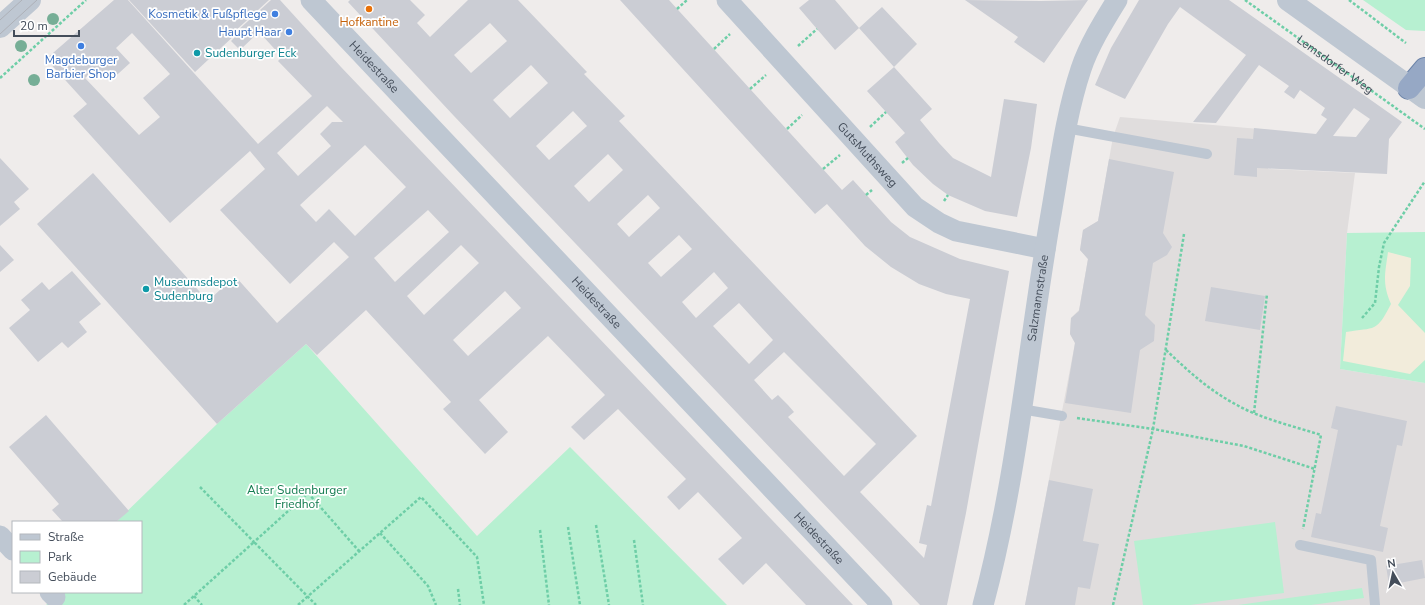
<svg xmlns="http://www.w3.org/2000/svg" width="1425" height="605" viewBox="0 0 1425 605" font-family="'Nunito Sans',sans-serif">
  <rect width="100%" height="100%" fill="#efeceb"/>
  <path fill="#e0dddd" d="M1120 117 1271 130 1268 169 1355 173 1347 233 1340 369 1425 383V605H1025L1075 343 1070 334 1071 318 1079 310 1088 259 1080 250 1083 230 1098 221 1113 137Z"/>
  <path fill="#b7f0d1" d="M1363 0H1425V31L1406 30Z
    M1425 232V383L1340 369 1347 233Z
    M306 344 477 536 570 447 727 605H46L60 592H141V522H116L217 424Z
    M1275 522 1284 593 1190 605H1143L1134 541Z
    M1362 588 1364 598 1311 605H1238Z"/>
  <path fill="#f2ecdb" d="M1388 252 1411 258 1410 286 1398 305 1425 333V360L1410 374 1343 361 1346 332C1376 327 1376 333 1391 304 1382 283 1385 274 1388 252Z"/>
  <path fill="#cbcdd4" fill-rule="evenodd" d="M114 0H128L258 144 312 96 278 61 282 57 259 32 240 50 231 41 238 34 236 32 271 0H280L341 67 853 605H806L766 563 743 585 718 559 742 538 698 492 679 510 667 497 686 479 618 409 584 440 571 427 605 395 548 336 479 400 508 432 485 454 443 409 451 402 366 310 317 355 306 344 217 424 37 224 93 173 208 301 235 276 277 323 349 257 334 242 290 284 220 210 265 169 250 151 170 223 73 116 87 104 46 59ZM132 33 170 74 143 98 160 117 139 135 85 78 96 68 109 81 119 73 130 63 116 48ZM327 106 343 122H332L320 134 331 146 298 176 277 153ZM365 145 406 187 355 236 329 209 316 222 300 205ZM428 210 449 232 395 282 374 258ZM461 245 479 263 424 315 407 296ZM505 291 521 308 468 356 453 340Z
    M129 0H269L234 32 236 34 195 72Z
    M350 0H410L425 15 417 23 430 37 468 0H518L587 72 584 74 625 116 619 121 917 436 860 492 924 558 927 545 919 543 927 505 931 506 970 299 946 294 919 284 891 267 865 246 827 204 815 214 620 0H669L842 190 853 180 891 222 910 237 960 259 1009 271 966 513 947 605H920L454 116 348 2ZM490 23 507 41 471 73 454 55ZM531 65 548 83 510 118 493 100ZM573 111 587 126 549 160 536 146ZM608 154 623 170 589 202 574 186ZM648 195 660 208 629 237 617 224ZM679 235 692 249 661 277 648 263ZM714 272 728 288 696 318 682 302ZM739 303 773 340 749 364 713 326ZM784 352 876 444 844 476 788 417 794 412 788 405 778 395 772 400 754 380Z
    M809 0H835L859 28 835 50 799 8Z
    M965 0 1041 1 1088 0 1044 63 1014 42 1018 37Z
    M1139 0H1229L1402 122 1389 139 1387 174 1257 168V177L1234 175 1237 138 1253 139 1254 128 1316 134 1327 119 1321 115 1325 108 1300 90 1294 99 1284 92 1289 86 1259 65 1216 123 1193 122 1246 55 1180 7 1168 24 1125 99 1095 85 1111 48ZM1354 108 1370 119 1356 137 1333 136Z
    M882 7 917 44 894 67 859 28Z
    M894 67 932 109 920 120 939 143 953 158 991 177 1004 99 1037 104 1031 148 1017 217 985 211 948 195 933 184 913 165 895 142 905 133 867 91Z
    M0 158 29 189 14 202 20 209 0 226Z
    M1109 159 1174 172 1163 233 1172 247 1167 255 1153 263 1145 315 1155 325 1154 341 1140 350 1131 413 1065 403 1075 343 1070 334 1071 318 1079 311 1088 259 1080 250 1083 230 1098 221Z
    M0 245 14 260 0 272Z
    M72 271 101 304 79 322 87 332 68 348 62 342 38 362 9 328 30 310 21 300 42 282 49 290Z
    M1211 287 1265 296 1260 330 1205 321Z
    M1336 406 1407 421 1402 446 1397 445 1380 526 1388 528 1383 552 1311 537 1316 513 1321 514 1338 430 1331 428Z
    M46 415 129 511 116 522H63L52 510 59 504 9 447Z
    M1049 480 1093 489 1083 541 1099 544 1090 589 1078 587 1075 605H1025Z
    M1422 560 1425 578 1389 585 1386 566Z"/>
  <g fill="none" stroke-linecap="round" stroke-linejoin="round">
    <defs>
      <path id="trunk" d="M1409 88 1425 69"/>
    </defs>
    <use href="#trunk" stroke="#6c84a9" stroke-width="24"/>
    <g stroke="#6ecea7" stroke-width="2.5" stroke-dasharray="3 2" stroke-linecap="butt">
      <path id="s1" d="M1245 0 1425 129"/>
      <path d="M1349 0 1406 43"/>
      <path d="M677 9 687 0"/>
      <path d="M798 46 817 29"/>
      <path d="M714 49 730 34"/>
      <path d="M0 78 86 0"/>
      <path d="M750 89 766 75"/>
      <path d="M870 127 886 112"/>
      <path d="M787 129 802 115"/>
      <path d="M902 163 908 158"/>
      <path d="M823 169 840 155"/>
      <path d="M866 195 872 190"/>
      <path d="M944 201 948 195"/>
      <path d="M1362 318 1375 303 1379 267 1384 243 1425 181"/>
      <path d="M1166 350C1188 371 1210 391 1237 405 1262 419 1293 426 1321 435L1303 529"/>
      <path d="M1254 413 1267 294"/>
      <path d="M1077 418 1153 429 1244 446 1315 469"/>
      <path d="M200 487 254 542 308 493 359 551"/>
      <path d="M596 525 609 605"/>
      <path d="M568 527 580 605"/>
      <path d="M540 530 549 605"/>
      <path d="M380 533 428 586 436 605"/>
      <path d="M634 540 643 605"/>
      <path d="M458 589 460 605"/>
      <path d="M194 596 202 605"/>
      <path d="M184 605 254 542 316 605"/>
      <path d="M298 605 421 497 477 557 484 605"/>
      <path d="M1113 605 1153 429 1184 234"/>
    </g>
    <path stroke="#bec7d2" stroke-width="10" d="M1066 128 1207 154
      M1021 409 1062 416
      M1300 545 1371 560 1375 605"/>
    <g stroke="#bec7d2" stroke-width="21">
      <path id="s2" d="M311 0 882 605"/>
      <path id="s3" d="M727 0 915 207 939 223 956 231 1045 249"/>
      <path d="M0 536 13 550"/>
      <path d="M50 592 55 597"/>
      <path id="s4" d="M983 605C1017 479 1028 348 1050 220 1059 170 1065 117 1081 69 1089 45 1104 21 1117 0"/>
    </g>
    <path stroke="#bec7d2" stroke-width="22" d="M1288 0 1425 98
      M0 27 30 0"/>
    <use href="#trunk" stroke="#96a8c5" stroke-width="22"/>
    <path stroke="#adb0b7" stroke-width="1" d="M0 20 22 0
      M0 34 37 0"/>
  </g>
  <g fill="#76ae96">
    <circle cx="53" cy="19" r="6"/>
    <circle cx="21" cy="46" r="6"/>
    <circle cx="34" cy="80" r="6"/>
  </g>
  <circle fill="#e8710a" stroke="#fff" stroke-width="1.5" cx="369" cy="9" r="4"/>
  <g fill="#3f7fe0" stroke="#fff" stroke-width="1.5">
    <circle cx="275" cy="14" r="4"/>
    <circle cx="289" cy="32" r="4"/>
    <circle cx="81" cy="46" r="4"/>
  </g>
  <g fill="#0f9aa8" stroke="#fff" stroke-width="1.5">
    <circle cx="197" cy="53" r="4"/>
    <circle cx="146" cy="289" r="4"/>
  </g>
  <g text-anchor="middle" stroke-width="3.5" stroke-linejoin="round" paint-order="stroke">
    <g font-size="12" fill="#366cbe" stroke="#fff" text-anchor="end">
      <text x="267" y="18">Kosmetik &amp; Fußpflege</text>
      <text x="281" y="36">Haupt Haar</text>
      <text x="81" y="64" text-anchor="middle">Magdeburger<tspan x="81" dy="14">Barbier Shop</tspan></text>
    </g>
    <g font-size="12" fill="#c56008" stroke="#fff">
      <text x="369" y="26">Hofkantine</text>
    </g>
    <g font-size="12" fill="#0d838f" stroke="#fff" text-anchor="start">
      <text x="205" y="57">Sudenburger Eck</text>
      <text x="154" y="286">Museumsdepot<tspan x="154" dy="14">Sudenburg</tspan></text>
    </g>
    <g font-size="12" fill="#444d5a" stroke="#fff">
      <text dy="4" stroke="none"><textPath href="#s1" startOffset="111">Lemsdorfer Weg</textPath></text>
      <text dy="4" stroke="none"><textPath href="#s2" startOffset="92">Heidestraße</textPath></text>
      <text dy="4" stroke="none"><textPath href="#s3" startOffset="209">GutsMuthsweg</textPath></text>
      <text dy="4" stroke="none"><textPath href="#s4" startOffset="312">Salzmannstraße</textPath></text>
      <text dy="4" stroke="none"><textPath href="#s2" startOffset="416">Heidestraße</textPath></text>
      <text dy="4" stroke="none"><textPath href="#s2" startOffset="740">Heidestraße</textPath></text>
    </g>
    <g font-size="12" fill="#137c50" stroke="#fff">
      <text x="297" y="494">Alter Sudenburger<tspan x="297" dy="14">Friedhof</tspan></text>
    </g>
  </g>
  <rect x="12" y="521" width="130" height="72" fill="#ffffff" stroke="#b4b8bd"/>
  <rect x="20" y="534" width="20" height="6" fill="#bec7d2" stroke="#b4b8bd"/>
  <text x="48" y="541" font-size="12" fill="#444d5a">Straße</text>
  <rect x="20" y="551" width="20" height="12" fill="#b7f0d1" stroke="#b4b8bd"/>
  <text x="48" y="561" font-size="12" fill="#444d5a">Park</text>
  <rect x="20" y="571" width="20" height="12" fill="#cbcdd4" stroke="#b4b8bd"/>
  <text x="48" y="581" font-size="12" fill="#444d5a">Gebäude</text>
  <g transform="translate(1393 573) rotate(351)" stroke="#ffffff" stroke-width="3" paint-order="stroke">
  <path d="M0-3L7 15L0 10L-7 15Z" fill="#444d5a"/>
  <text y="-6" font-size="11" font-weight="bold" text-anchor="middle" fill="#444d5a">N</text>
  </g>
  <path d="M14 30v6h65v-6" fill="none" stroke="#444d5a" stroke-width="2"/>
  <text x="20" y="30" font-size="12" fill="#444d5a" stroke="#ffffff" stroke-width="3" paint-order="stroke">20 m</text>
</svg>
